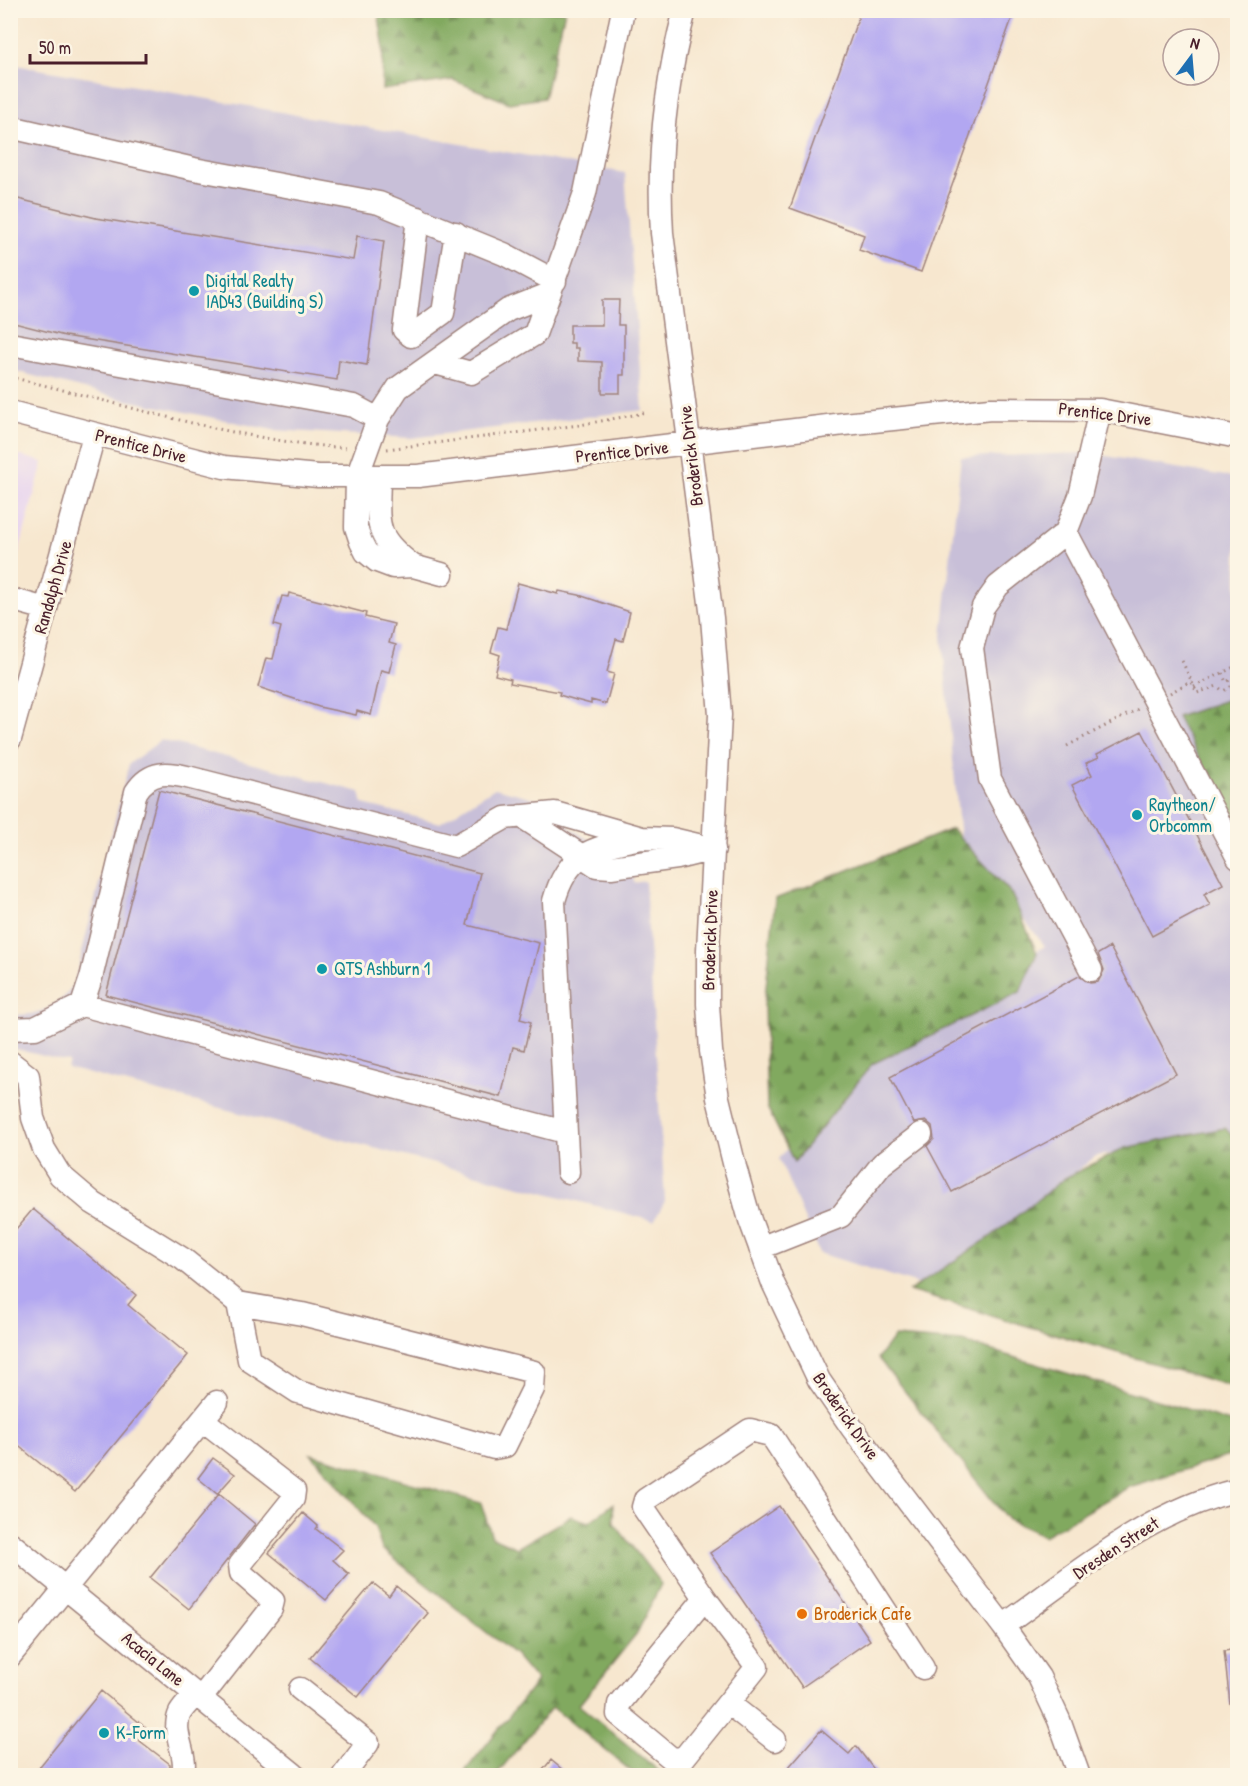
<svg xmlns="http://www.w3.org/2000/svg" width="1248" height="1786" viewBox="0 0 1248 1786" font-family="'Patrick Hand',sans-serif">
  <defs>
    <pattern id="forest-firs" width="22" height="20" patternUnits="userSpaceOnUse" patternTransform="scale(1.5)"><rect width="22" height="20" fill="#81a95f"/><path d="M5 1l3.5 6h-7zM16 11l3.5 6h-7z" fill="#6c894f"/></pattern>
  </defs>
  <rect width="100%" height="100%" fill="#fcf5e5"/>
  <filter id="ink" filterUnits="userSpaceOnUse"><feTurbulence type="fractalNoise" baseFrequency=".0167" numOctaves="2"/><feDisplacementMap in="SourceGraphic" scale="12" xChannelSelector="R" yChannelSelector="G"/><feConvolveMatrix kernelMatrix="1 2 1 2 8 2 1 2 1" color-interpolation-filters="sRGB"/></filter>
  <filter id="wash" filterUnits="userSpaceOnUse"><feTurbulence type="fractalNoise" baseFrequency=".008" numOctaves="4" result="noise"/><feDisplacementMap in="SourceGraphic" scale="24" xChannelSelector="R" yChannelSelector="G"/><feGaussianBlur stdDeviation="1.35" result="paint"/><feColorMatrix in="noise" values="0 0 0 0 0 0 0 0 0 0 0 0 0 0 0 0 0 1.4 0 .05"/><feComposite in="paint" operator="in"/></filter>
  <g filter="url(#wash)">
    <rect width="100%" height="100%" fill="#f7e7cf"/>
    <path fill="#e6d2f0" d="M11 453 43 462 11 581 10 453Z"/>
    <path fill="#c8bfd8" d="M10 64 625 173 643 410 411 438 273 430 122 399 11 370Z
      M1088 453 1237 478V1137L1096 1156 928 1287 819 1253 779 1159 859 1059 1045 946 960 839 942 636 961 457Z
      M161 740 360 792 363 804 440 823 495 788 557 804 570 827 589 840 602 837 624 854 629 876H633L634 883 645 881 665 1201 654 1221 67 1068 69 1062 15 1049 17 1015 31 1014 47 1009 63 998 74 984 129 764Z"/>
    <path fill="url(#forest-firs)" stroke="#666445" stroke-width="1.5" d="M378 11H565L544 98 509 103 453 80 382 90 383 43Z
      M1229 699 1237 706V822L1233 821 1177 717Z
      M952 829 1011 893 1037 953 1020 992 872 1064 794 1162 767 1107 764 1006 775 899Z
      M1225 1128 1238 1142 1237 1388 909 1291 989 1238 1065 1178 1125 1148Z
      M894 1337 963 1342 1237 1424V1447L1232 1455 1129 1487 1044 1536 1008 1520 878 1358Z
      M311 1454 481 1503 492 1537 517 1548 571 1516 589 1522 613 1504 614 1523 661 1584 637 1633 579 1705 664 1775H636L552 1707 496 1775H462L537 1681 515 1655 382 1549 375 1527Z"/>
    <g id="blocks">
      <path fill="#b2a7f1" d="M861 10H1015L921 272 859 250 864 235 790 208Z
        M10 197 96 218 353 260 357 236 384 241 367 365 339 360 337 380 65 336 10 322Z
        M602 300H619L618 325H624V375H620V393H602V362L578 361V348H574V343H570V325H602Z
        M518 583 558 594 559 591 579 595 630 612 623 641 616 639 607 672 614 674 606 704 591 700V704L576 700 559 695 560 692 510 683 511 679 495 675 500 655 491 652 498 627 506 629Z
        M289 593 366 613 365 617 394 624 389 643 396 645 389 672 381 670 371 715 357 711 356 715 319 707 258 687 266 658 273 659 281 627 274 625 282 596 288 597Z
        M1142 731 1223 884 1204 894 1210 905 1152 936 1072 785 1092 775 1086 763 1099 757 1097 754Z
        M159 790 480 873 467 925 539 943 520 1019 531 1022 524 1050 513 1047 501 1097 106 995Z
        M1110 947 1176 1074 952 1192 927 1146 934 1139 932 1126 926 1121 914 1123 890 1077 1079 976 1090 983 1098 982 1104 970 1098 954Z
        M33 1209 136 1295 128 1305 188 1355 75 1492 10 1439V1236Z
        M213 1458 235 1474 217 1494 198 1478Z
        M219 1494 255 1524 189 1609 150 1578Z
        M779 1506 870 1640 802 1687 710 1553Z
        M303 1513 318 1526 316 1529 343 1550 333 1560 349 1574 326 1600 269 1553Z
        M373 1583 389 1596 396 1586 428 1613 358 1697 310 1658Z
        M1238 1649V1703L1230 1704 1224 1651Z
        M101 1691 146 1728 136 1738 170 1764 169 1776H32Z
        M821 1730 849 1754 856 1746 879 1776H781Z
        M551 1760 570 1776H538Z"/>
    </g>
  </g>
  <g filter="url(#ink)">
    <use href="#blocks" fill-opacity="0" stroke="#a0837d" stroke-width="1.5"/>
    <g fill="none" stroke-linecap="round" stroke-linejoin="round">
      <defs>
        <path id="minor" d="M685 10C665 85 657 156 662 233L712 618 720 715 708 950V1004L711 1051 718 1098 735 1167 750 1220 773 1283 819 1380 852 1428 1003 1626 1039 1677 1059 1720 1079 1776
          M10 127 194 169 379 203 504 254 555 281
          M418 218 404 330 411 336 443 313 456 233
          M10 344 354 406 378 419
          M435 363 471 373 535 334 585 193 623 10
          M10 412 224 467 318 476H418L844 424 991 409 1100 410 1238 437
          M379 478C378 525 373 536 413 566
          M1066 532 1238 858
          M442 574 413 566 393 567 377 561 366 552 361 542 356 527 357 477 378 419 398 388 508 310 549 294
          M10 599 46 609
          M10 739 94 435
          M521 816 597 866 611 867 677 858 709 850
          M1091 970 990 779 972 648 983 607 998 586 1066 532 1080 496 1100 410
          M82 1005 91 978 136 792C150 770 168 772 191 778L456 846 505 818 555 813 642 838 672 839 714 849
          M10 1029 35 1028 82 1005 565 1132
          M10 1062 28 1076 33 1118 44 1149 60 1175 93 1203 183 1259 238 1303 302 1314 534 1372 533 1389 505 1446 494 1448 298 1392 249 1360 238 1303
          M568 1172 554 901C568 850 595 848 641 838
          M760 1248 841 1216 882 1164 921 1134
          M10 1543 296 1776
          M705 1598 757 1667 728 1703
          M1003 1626C1076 1574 1148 1511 1238 1490
          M10 1656 217 1402
          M300 1689 368 1743 343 1776
          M201 1698 271 1609 273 1601 241 1573 240 1565 293 1499 294 1491 203 1420
          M775 1740 728 1703 683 1759 671 1758 618 1714 619 1704 705 1598 643 1507 645 1500 750 1430 771 1435 923 1668
          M182 1776C190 1755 170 1734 180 1713 184 1706 191 1700 196 1694"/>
      </defs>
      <use href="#minor" stroke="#a0837d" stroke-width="25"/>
      <path stroke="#a0837d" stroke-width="3" stroke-dasharray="1.5 4.5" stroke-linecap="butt" d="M10 377C122 403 233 441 348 448
        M387 449 580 425 644 413
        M1182 661 1197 693 1217 686 1223 691 1238 683
        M1238 665 1222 673 1226 682 1238 676
        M1194 687 1222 673
        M1170 693 1191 681
        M1067 746 1140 708"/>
      <use href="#minor" stroke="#fff" stroke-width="22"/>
    </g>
  </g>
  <g fill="#0f9aa8" stroke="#fcf5e5" stroke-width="2">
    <circle cx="194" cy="291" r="6"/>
    <circle cx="1137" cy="815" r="6"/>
    <circle cx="322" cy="969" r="6"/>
    <circle cx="104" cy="1733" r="6"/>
  </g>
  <circle fill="#e8710a" stroke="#fcf5e5" stroke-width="2" cx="802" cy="1614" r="6"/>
  <g text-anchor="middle" stroke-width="6" stroke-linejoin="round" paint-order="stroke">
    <g font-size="18" fill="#0d838f" stroke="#fcf5e5" text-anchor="start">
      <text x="206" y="287">Digital Realty<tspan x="206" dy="21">IAD43 (Building S)</tspan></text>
      <text x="1149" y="811">Raytheon/<tspan x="1149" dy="21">Orbcomm</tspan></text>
      <text x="334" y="975">QTS Ashburn 1</text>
      <text x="116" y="1739">K-Form</text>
    </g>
    <g font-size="18" fill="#4a1f2b" stroke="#fcf5e5">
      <text transform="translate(1105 414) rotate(7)" y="6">Prentice Drive</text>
      <text transform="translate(141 446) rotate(14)" y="6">Prentice Drive</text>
      <text transform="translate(622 452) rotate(-6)" y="6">Prentice Drive</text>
      <text transform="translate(691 456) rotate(-97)" y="6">Broderick Drive</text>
      <text transform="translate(53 587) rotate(-74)" y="6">Randolph Drive</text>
      <text transform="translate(710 940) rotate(-88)" y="6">Broderick Drive</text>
      <text transform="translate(846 1416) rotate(55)" y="6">Broderick Drive</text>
      <text transform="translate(1116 1548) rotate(-33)" y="6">Dresden Street</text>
      <text transform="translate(153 1659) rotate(39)" y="6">Acacia Lane</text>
    </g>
    <g font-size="18" fill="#c56008" stroke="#fcf5e5" text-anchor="start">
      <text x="814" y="1620">Broderick Cafe</text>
    </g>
  </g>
  <rect width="1248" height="1786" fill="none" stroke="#fcf5e5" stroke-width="36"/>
  <g transform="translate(1191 57) rotate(16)"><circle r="28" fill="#fcf5e5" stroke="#b59f9b" stroke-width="1.5"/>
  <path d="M0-4.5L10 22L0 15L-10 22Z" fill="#1f6fb2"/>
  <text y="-9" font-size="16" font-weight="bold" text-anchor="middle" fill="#4a1f2b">N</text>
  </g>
  <path d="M30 54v9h116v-9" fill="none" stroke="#4a1f2b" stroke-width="3"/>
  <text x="39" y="54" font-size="18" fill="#4a1f2b" stroke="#fcf5e5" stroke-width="4.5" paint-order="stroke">50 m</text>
</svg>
